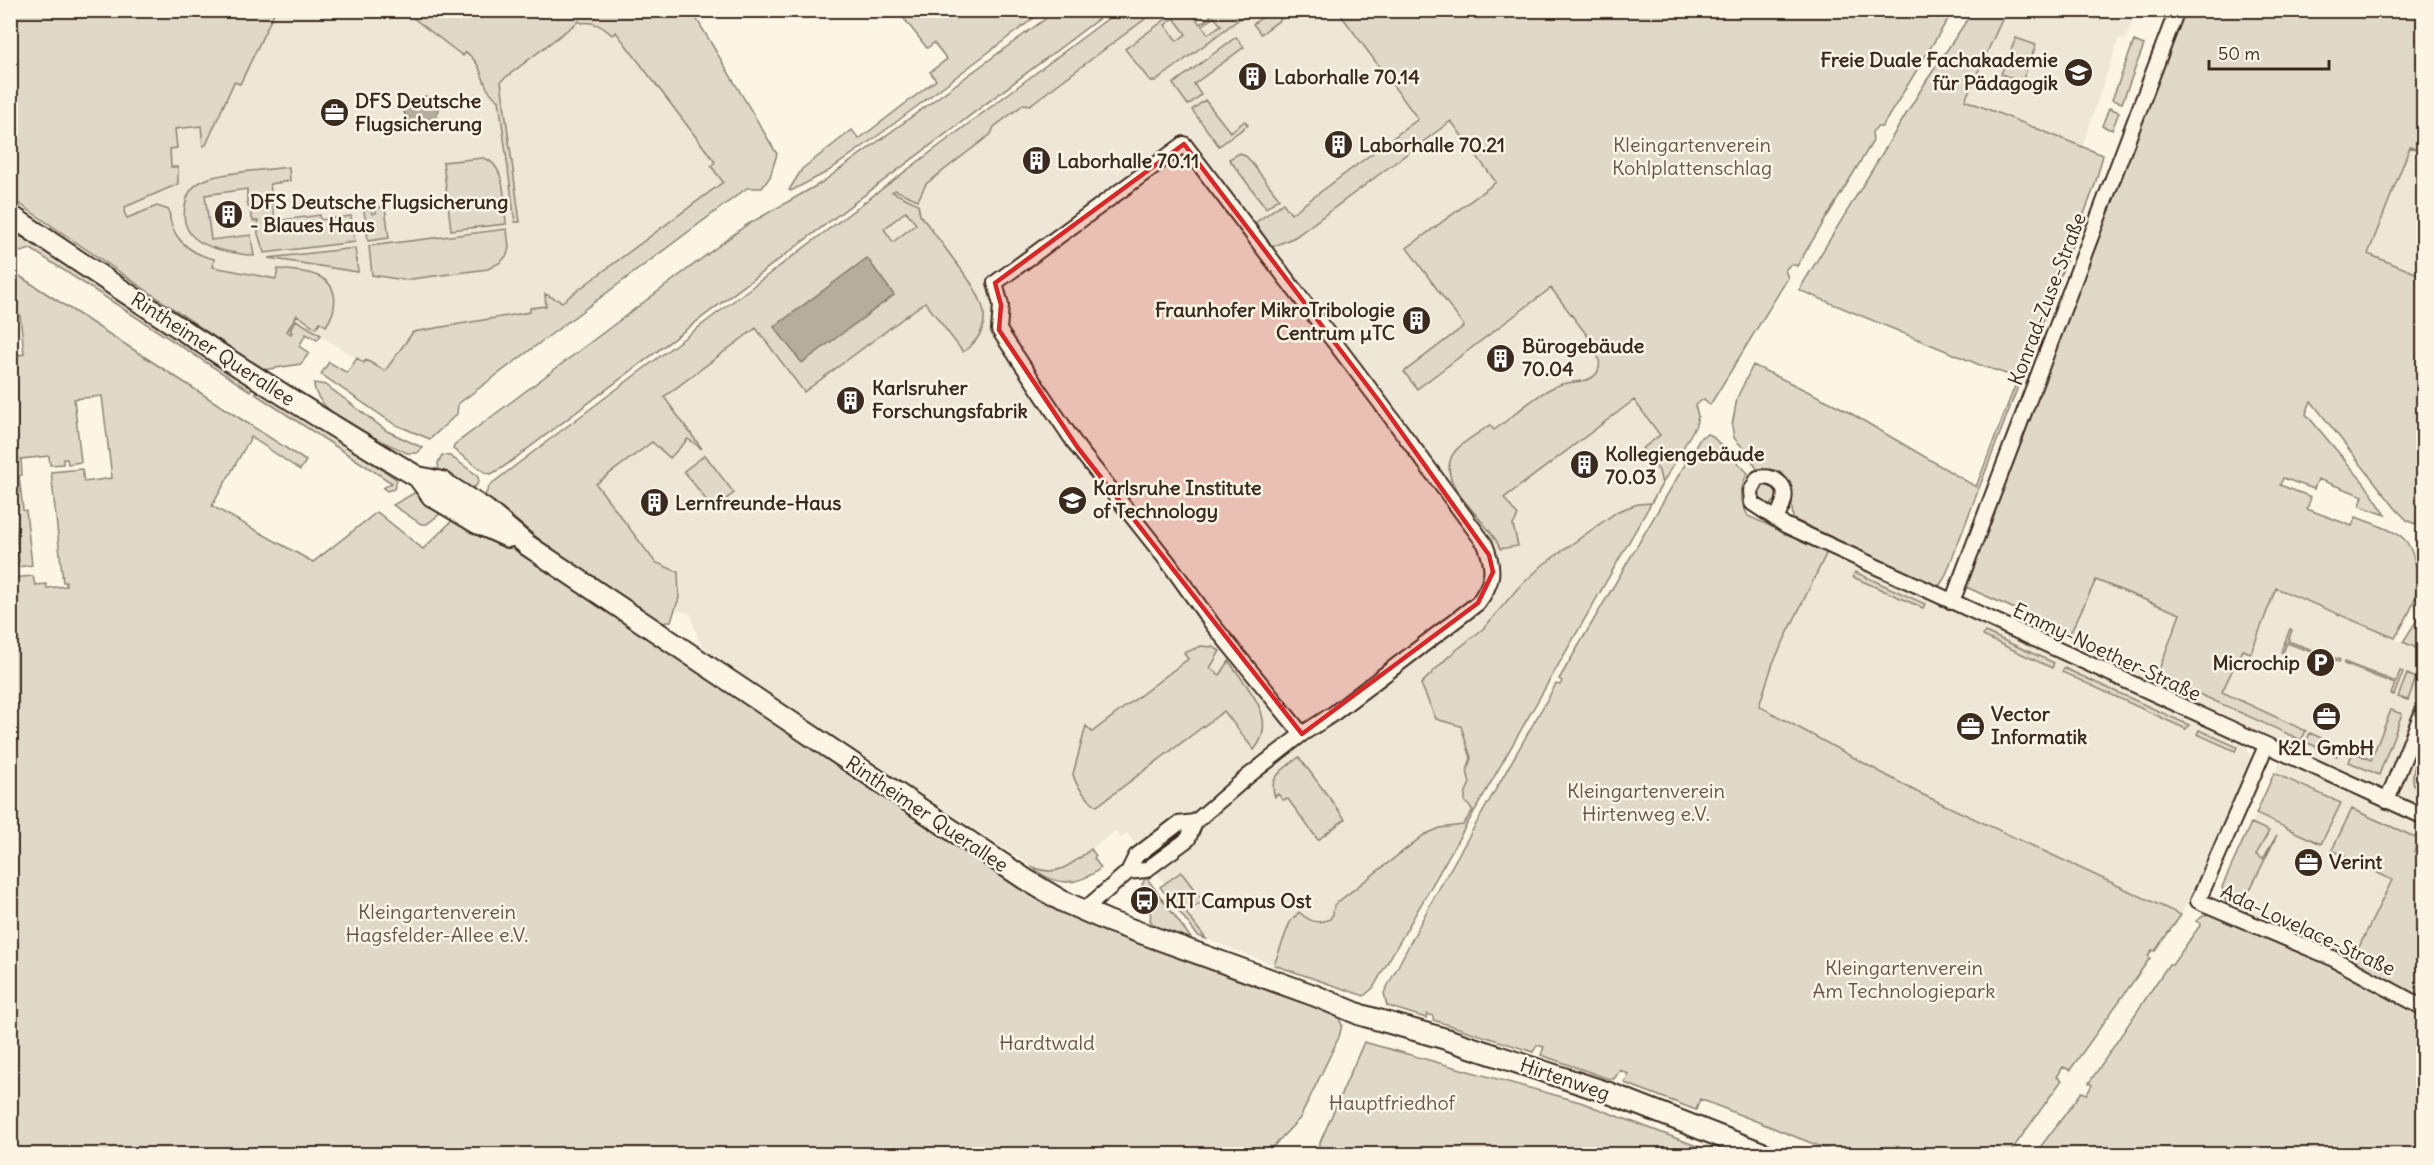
<svg xmlns="http://www.w3.org/2000/svg" width="2434" height="1165" viewBox="0 0 2434 1165" font-family="Delius,sans-serif">
  <rect width="100%" height="100%" fill="#fcf5e5"/>
  <filter id="ink" filterUnits="userSpaceOnUse"><feTurbulence type="fractalNoise" baseFrequency=".0167" numOctaves="2"/><feDisplacementMap in="SourceGraphic" scale="12" xChannelSelector="R" yChannelSelector="G"/><feConvolveMatrix kernelMatrix="1 2 1 2 8 2 1 2 1" color-interpolation-filters="sRGB"/></filter>
  <g filter="url(#ink)">
    <path fill="#eee6d6" d="M240 11H588L616 32 734 187 548 325 546 306 530 308V312L505 315 385 372 366 360 364 363 305 326 294 343 104 218Z
      M1133 11H1400L1698 410 1696 425 1382 966 1328 985 1206 939 1127 833 1121 838 1115 831 1065 869 1048 872 1031 866 772 697 706 651 699 641 690 613 676 611 668 623 493 491Z
      M2006 11H2137L2125 40 2119 38 2082 147 1965 100Z
      M2410 147 2423 152V276L2368 254Z
      M1827 552 2242 742 2248 749 2251 758 2249 767 2181 915 1917 792 1759 706 1773 663Z
      M2095 580 2180 615 2276 588 2423 651V1001L2355 962 2232 909 2226 903 2222 887 2286 749 2064 650Z"/>
    <path fill="#e0d8c8" stroke="#8e8173" stroke-width="1.5" fill-rule="evenodd" d="M10 11H275L240 84 234 82 206 145 203 146 201 126 175 129 177 148 170 149 171 167H178V184L125 207 124 212 127 218 157 206 169 210C170 237 188 253 214 259L213 267 276 279 278 269C291 271 309 271 320 277 340 287 337 310 326 326L320 322 316 328 297 315 287 331 291 334 292 332 290 330 296 320 321 335 317 340 306 334 299 346 309 353 301 364 263 370 11 198Z
      M404 11H692L777 154 770 177 762 188H747L458 404 457 414 430 439 394 424 321 374 329 362 347 373 357 358 364 363 366 360 385 371 413 332 530 312V308L546 306 545 294 562 302 723 182 711 166 715 162 616 32 612 35C602 26 594 21 581 23L579 21 501 81 520 222H515L499 100H497C494 96 489 92 487 88 480 73 481 64 466 52L463 56Z
      M898 11H1043L883 132 827 172 791 191 789 190 802 169 852 130 859 139 936 80 930 72 947 59 934 43 927 48Z
      M1050 11H1109L502 468 491 474 486 473 453 449 454 445 745 226 821 183 1045 19Z
      M1118 11H1153L1144 17 1145 19 1030 105 1024 104 994 127 991 134 926 184 918 200 895 190 892 192 918 204 920 215C932 230 943 245 954 260 977 290 1004 323 963 352L925 302 804 392 756 328 664 397 702 449 688 439 670 458 652 442 596 484 655 562 678 572 679 598 671 621 661 624 560 556 485 495 490 485 545 443ZM906 211 916 224 893 242 884 229Z
      M1177 11H1190L1200 24 1211 16 1207 11H1250L1156 81H1150L1125 49ZM1214 17 1221 25 1208 34 1202 26ZM1174 18 1186 34 1177 41 1165 25Z
      M1271 11H1281L1285 16 1261 34 1253 24Z
      M1338 11H1953L1882 127H1877L1872 132 1873 141 1797 266 1791 264 1785 270 1788 278 1710 405 1704 399 1695 405 1698 416 1696 425 1373 988 1364 996 1274 965 1290 922 1299 912C1309 921 1317 925 1330 919L1333 914 1334 905 1424 835 1440 828 1463 825 1473 810 1465 802V794L1470 783 1467 771 1471 758 1461 726 1436 719 1421 684 1449 656 1484 628 1518 588 1544 564 1618 511 1638 504 1651 503 1662 484 1659 471 1642 449 1660 435 1634 400 1504 498 1518 516 1513 525 1518 546 1500 549C1497 538 1489 531 1482 522 1467 503 1435 475 1456 450 1465 440 1479 433 1490 425L1494 430C1513 417 1538 392 1559 385 1571 380 1595 385 1599 368 1602 355 1591 350 1590 339L1551 288 1417 389 1404 372 1464 326 1407 248 1496 182 1451 121 1295 237 1272 247 1255 223 1283 203 1291 214 1418 119Z
      M1973 11H2006L1965 100 2103 155 2094 188 1945 577 1940 585 1936 586 1793 519 1790 482 1779 471 1757 469 1745 450 1734 438 1732 426 1737 398 1753 365 1840 407 1976 487 2018 378 1980 365 1799 290 1925 83Z
      M2185 11H2423V152L2410 147 2368 254 2423 276V527L2408 521 2396 509 2311 401 2306 414 2365 484 2386 515 2360 506 2363 496 2318 479 2314 489 2283 478 2280 485 2311 497 2307 509 2352 526 2356 517C2368 522 2395 530 2403 538 2409 543 2412 552 2414 559 2425 590 2410 612 2395 638L2276 588 2251 653 2242 650 2222 692 2306 731 2301 740 2157 675 2180 614 2096 580 2070 634 1964 586Z
      M1236 37 1244 47 1194 84 1201 95 1188 105 1173 84Z
      M2016 38 2036 45 2022 82 2001 74Z
      M2134 41 2144 45 2122 103 2112 100Z
      M1205 100 1230 132 1245 121 1248 125 1219 146 1192 110Z
      M2109 108 2119 112 2112 130 2102 126Z
      M1240 153 1247 157 1279 198 1266 208 1229 159Z
      M483 158C507 164 504 203 506 224L451 230 443 162Z
      M289 167 290 181 270 184 275 221 320 215V220L351 216 355 242 264 253 258 234V221H253L247 202V189L205 195 211 240 251 235 254 256C223 251 174 247 186 202 188 191 196 183 207 179 224 172 268 170 289 167Z
      M385 207 389 238 368 241 364 210 371 209 372 214 376 213V208Z
      M507 229 509 248 507 255 501 262 488 269 404 280 372 275 369 246Z
      M11 234 24 238 254 385 250 391 31 249 20 252 11 245Z
      M355 248 358 272 268 258Z
      M10 270 306 461 300 470 251 437 212 506 313 562 377 512 423 549 455 518 529 556 1058 909 1082 921 1318 1007 1338 1016 1342 1025 1339 1037 1300 1118 1266 1154H11V578L33 576 35 585 46 584 47 588 66 586V582H63L51 472 82 469 84 482 112 478 102 396 74 399 81 462 68 464 67 459H63V464L50 465 49 456 21 459 22 475 19 476 23 510 26 511 32 565 11 568V564L19 562 10 480 11 356 24 354 20 315H11Z
      M314 383 326 385 387 431 423 448 417 453H407C381 440 314 415 314 383Z
      M259 389 395 478 397 481 394 489 387 491 383 488 392 483 255 394Z
      M1707 434 1711 435 1748 473C1739 489 1739 500 1748 516L1827 552 1773 663 1759 706 1917 792 2181 915 2155 951 2152 950 2148 956 2150 958 2070 1070 2063 1067 2057 1077 2062 1080 2009 1154H1839L1700 1099 1696 1110 1625 1083 1628 1074 1620 1070 1614 1079H1609L1541 1055 1544 1047 1537 1045 1533 1052 1433 1020V1016L1427 1014 1426 1018 1387 1006 1384 993 1432 901 1556 684 1560 685 1562 681 1559 679 1701 437Z
      M442 455 450 456 477 475 479 481 476 486 468 490 439 472 438 463Z
      M705 455 734 493 713 509 684 471Z
      M1757 495a10 10 0 1 1 20 0a10 10 0 1 1-20 0Z
      M416 492 420 493 445 510 427 524H421L393 505Z
      M1855 572 1925 604 1923 608 1853 577Z
      M2423 610V651L2403 642Z
      M2290 629 2292 630 2288 641 2340 660 2339 662 2287 643 2283 653 2281 652Z
      M1985 632 2054 663 2052 668 1983 636Z
      M1201 646 1213 647 1220 651 1210 668 1220 675 1229 661C1247 688 1280 719 1254 750L1224 711 1097 806C1087 799 1076 787 1073 774L1086 726 1092 732 1188 659 1184 653Z
      M2344 662 2396 682 2400 671 2403 672 2394 695 2391 694 2395 684 2344 664Z
      M2064 668 2189 725 2186 729 2062 672Z
      M2407 674 2416 678 2408 700 2398 697Z
      M2391 710 2402 714 2379 775 2349 762 2353 752 2371 760Z
      M2199 730 2237 747 2235 751 2197 734Z
      M2310 733 2341 747 2337 756 2306 742Z
      M2423 743V798C2404 783 2416 762 2423 743Z
      M1299 757 1345 819 1318 840 1288 799 1283 800 1278 794 1275 797C1267 777 1285 768 1299 757Z
      M2274 773 2341 803 2321 844 2256 814Z
      M2352 809 2419 839 2414 851 2423 855V999L2352 960 2308 941 2312 934 2355 955 2392 880 2332 850Z
      M2251 823 2269 831 2256 855 2263 859 2277 835 2245 900 2253 904 2248 911 2240 912 2226 903 2222 887Z
      M1091 849 1096 856 1094 858 1101 868C1077 887 1054 887 1031 866 1056 879 1072 864 1091 849Z
      M1181 872 1203 901 1186 913 1206 939 1198 936 1160 887Z
      M1146 877 1193 941 1195 943 1161 931 1150 921C1152 912 1147 891 1142 885Z
      M2210 914 2336 967 2423 1016V1154H2035L2082 1092 2087 1094 2092 1085 2089 1083 2169 964 2172 965 2201 924 2196 921 2205 915Z
      M1364 1042 1580 1102 1718 1154H1315Z"/>
    <path fill="#b7ad9e" stroke="#85796b" stroke-width="1.5" d="M425 96C438 98 441 109 435 120L421 125 408 122 404 112 405 107Z
      M867 258 894 295 802 363 774 327Z"/>
    <g fill="none" stroke-linecap="round" stroke-linejoin="round">
      <defs>
        <path id="street" d="M1776 519C1779 513 1783 506 1784 500 1788 483 1772 475 1758 478L1751 491 1752 503 1785 525 2424 817
          M1952 602 2177 10
          M2266 746 2198 901 2330 957 2424 1008
          M2387 801 2424 708
          M1128 872 1146 870 1188 839 1195 822 1247 777 1302 734 1333 714 1478 603C1494 581 1495 569 1485 544L1379 401 1184 144 995 283 1001 305 999 330 1078 448 1168 562 1213 625 1302 734
          M1083 911 1128 872 1136 856 1178 824 1195 822"/>
        <path id="secondary" d="M10 215C144 306 279 395 418 477L442 482 486 510 527 545 1025 879 1062 901 1108 921 1316 996 1361 1015 1446 1039 1609 1093 1765 1154
          M418 477 432 496 477 523 508 537"/>
      </defs>
      <use href="#street" stroke="#3b2a1e" stroke-width="18"/>
      <use href="#secondary" stroke="#3b2a1e" stroke-width="24"/>
      <use href="#street" stroke="#fcf5e5" stroke-width="14"/>
      <use href="#secondary" stroke="#fcf5e5" stroke-width="20"/>
    </g>
  </g>
  <path fill="#d62828" fill-opacity="0.2" stroke="#d62828" stroke-width="4.5" stroke-linejoin="round" d="M1184 144 1379 401 1489 555 1493 572 1478 603 1302 734 1078 448 999 330 1001 305 995 283Z"/>
  <defs>
    <symbol id="university-disc" viewBox="-11 -11 22 22"><circle r="9.5" fill="#3b2a1e" stroke="#fcf5e5"/><path d="M0-5L7-2L0 1L-7-2ZM-4 1L0 2.5L4 1V4Q0 6-4 4Z" fill="#fff"/></symbol>
    <symbol id="building-disc" viewBox="-11 -11 22 22"><circle r="9.5" fill="#3b2a1e" stroke="#fcf5e5"/><path d="M-4-6H4V6H1V3H-1V6H-4ZM-2.5-4.3h1.7v1.8h-1.7ZM.8-4.3h1.7v1.8H.8ZM-2.5-1h1.7V.8h-1.7ZM.8-1h1.7V.8H.8Z" fill="#fff"/></symbol>
    <symbol id="office-disc" viewBox="-11 -11 22 22"><circle r="9.5" fill="#3b2a1e" stroke="#fcf5e5"/><path d="M-6-3h4V-5.5h4V-3h4V5H-6ZM-1-4.5V-3h2v-1.5ZM-6 0V1H6V0Z" fill="#fff"/></symbol>
    <symbol id="parking-disc" viewBox="-11 -11 22 22"><circle r="9.5" fill="#3b2a1e" stroke="#fcf5e5"/><path d="M-3.5-5.5H1a3.5 3.5 0 0 1 0 7H-1V5.5H-3.5ZM-1-3.4V-.6H.8a1.4 1.4 0 0 0 0-2.8Z" fill="#fff"/></symbol>
    <symbol id="bus-disc" viewBox="-11 -11 22 22"><circle r="9.5" fill="#3b2a1e" stroke="#fcf5e5"/><path d="M-5-6H5V4H4V6H2V4H-2V6H-4V4H-5ZM-3.5-4V0h7V-4ZM-3.5 1.2v1.5H-2V1.2ZM2 1.2v1.5H3.5V1.2Z" fill="#fff"/></symbol>
  </defs>
  <g fill-rule="evenodd">
    <use href="#university-disc" x="2062" y="56" width="33" height="33"/>
    <use href="#building-disc" x="1236" y="60" width="33" height="33"/>
    <use href="#office-disc" x="318" y="96" width="33" height="33"/>
    <use href="#building-disc" x="1322" y="128" width="33" height="33"/>
    <use href="#building-disc" x="1020" y="144" width="33" height="33"/>
    <use href="#building-disc" x="212" y="198" width="33" height="33"/>
    <use href="#building-disc" x="1400" y="304" width="33" height="33"/>
    <use href="#building-disc" x="1484" y="342" width="33" height="33"/>
    <use href="#building-disc" x="834" y="384" width="33" height="33"/>
    <use href="#building-disc" x="1568" y="448" width="33" height="33"/>
    <use href="#university-disc" x="1056" y="484" width="33" height="33"/>
    <use href="#building-disc" x="638" y="486" width="33" height="33"/>
    <use href="#parking-disc" x="2304" y="646" width="33" height="33"/>
    <use href="#office-disc" x="2310" y="700" width="33" height="33"/>
    <use href="#office-disc" x="1954" y="710" width="33" height="33"/>
    <use href="#office-disc" x="2292" y="846" width="33" height="33"/>
    <use href="#bus-disc" x="1128" y="884" width="33" height="33"/>
  </g>
  <g text-anchor="middle" stroke-width="5" stroke-linejoin="round" paint-order="stroke">
    <g font-size="20" font-weight="bold" fill="#3b2a1e" stroke="#fcf5e5" text-anchor="start">
      <text x="2058" y="67" text-anchor="end">Freie Duale Fachakademie<tspan x="2058" dy="23">für Pädagogik</tspan></text>
      <text x="1274" y="84">Laborhalle 70.14</text>
      <text x="355" y="108">DFS Deutsche<tspan x="355" dy="23">Flugsicherung</tspan></text>
      <text x="1359" y="152">Laborhalle 70.21</text>
      <text x="1057" y="168">Laborhalle 70.11</text>
      <text x="250" y="209">DFS Deutsche Flugsicherung<tspan x="250" dy="23">- Blaues Haus</tspan></text>
      <text x="1395" y="317" text-anchor="end">Fraunhofer MikroTribologie<tspan x="1395" dy="23">Centrum µTC</tspan></text>
      <text x="1522" y="353">Bürogebäude<tspan x="1522" dy="23">70.04</tspan></text>
      <text x="872" y="395">Karlsruher<tspan x="872" dy="23">Forschungsfabrik</tspan></text>
      <text x="1605" y="461">Kollegiengebäude<tspan x="1605" dy="23">70.03</tspan></text>
      <text x="1093" y="495">Karlsruhe Institute<tspan x="1093" dy="23">of Technology</tspan></text>
      <text x="675" y="510">Lernfreunde-Haus</text>
      <text x="2300" y="670" text-anchor="end">Microchip</text>
      <text x="1991" y="721">Vector<tspan x="1991" dy="23">Informatik</tspan></text>
      <text x="2326" y="755" text-anchor="middle">K2L GmbH</text>
      <text x="2329" y="869">Verint</text>
      <text x="1165" y="908">KIT Campus Ost</text>
    </g>
    <g font-size="20" fill="#645648" stroke="#fcf5e5">
      <text x="1692" y="152">Kleingartenverein<tspan x="1692" dy="23">Kohlplattenschlag</tspan></text>
      <text x="1646" y="798">Kleingartenverein<tspan x="1646" dy="23">Hirtenweg e.V.</tspan></text>
      <text x="437" y="919">Kleingartenverein<tspan x="437" dy="23">Hagsfelder-Allee e.V.</tspan></text>
      <text x="1904" y="975">Kleingartenverein<tspan x="1904" dy="23">Am Technologiepark</tspan></text>
      <text x="1047" y="1050">Hardtwald</text>
      <text x="1392" y="1110">Hauptfriedhof</text>
    </g>
    <g font-size="20" fill="#3b2a1e" stroke="#fcf5e5">
      <text transform="translate(2047 299) rotate(-69)" y="7">Konrad-Zuse-Straße</text>
      <text transform="translate(213 349) rotate(33)" y="7">Rintheimer Querallee</text>
      <text transform="translate(2107 652) rotate(25)" y="7">Emmy-Noether-Straße</text>
      <text transform="translate(927 814) rotate(34)" y="7">Rintheimer Querallee</text>
      <text transform="translate(2308 930) rotate(25)" y="7">Ada-Lovelace-Straße</text>
      <text transform="translate(1565 1079) rotate(19)" y="7">Hirtenweg</text>
    </g>
  </g>
  <rect width="2434" height="1165" fill="none" stroke="#fcf5e5" stroke-width="36"/>
  <rect x="18" y="18" width="2398" height="1129" fill="none" stroke="#3b2a1e" stroke-width="2" filter="url(#ink)"/>
  <path d="M2209 60v9h120v-9" fill="none" stroke="#3b2a1e" stroke-width="3"/>
  <text x="2218" y="60" font-size="18" fill="#3b2a1e" stroke="#fcf5e5" stroke-width="4.5" paint-order="stroke">50 m</text>
</svg>
